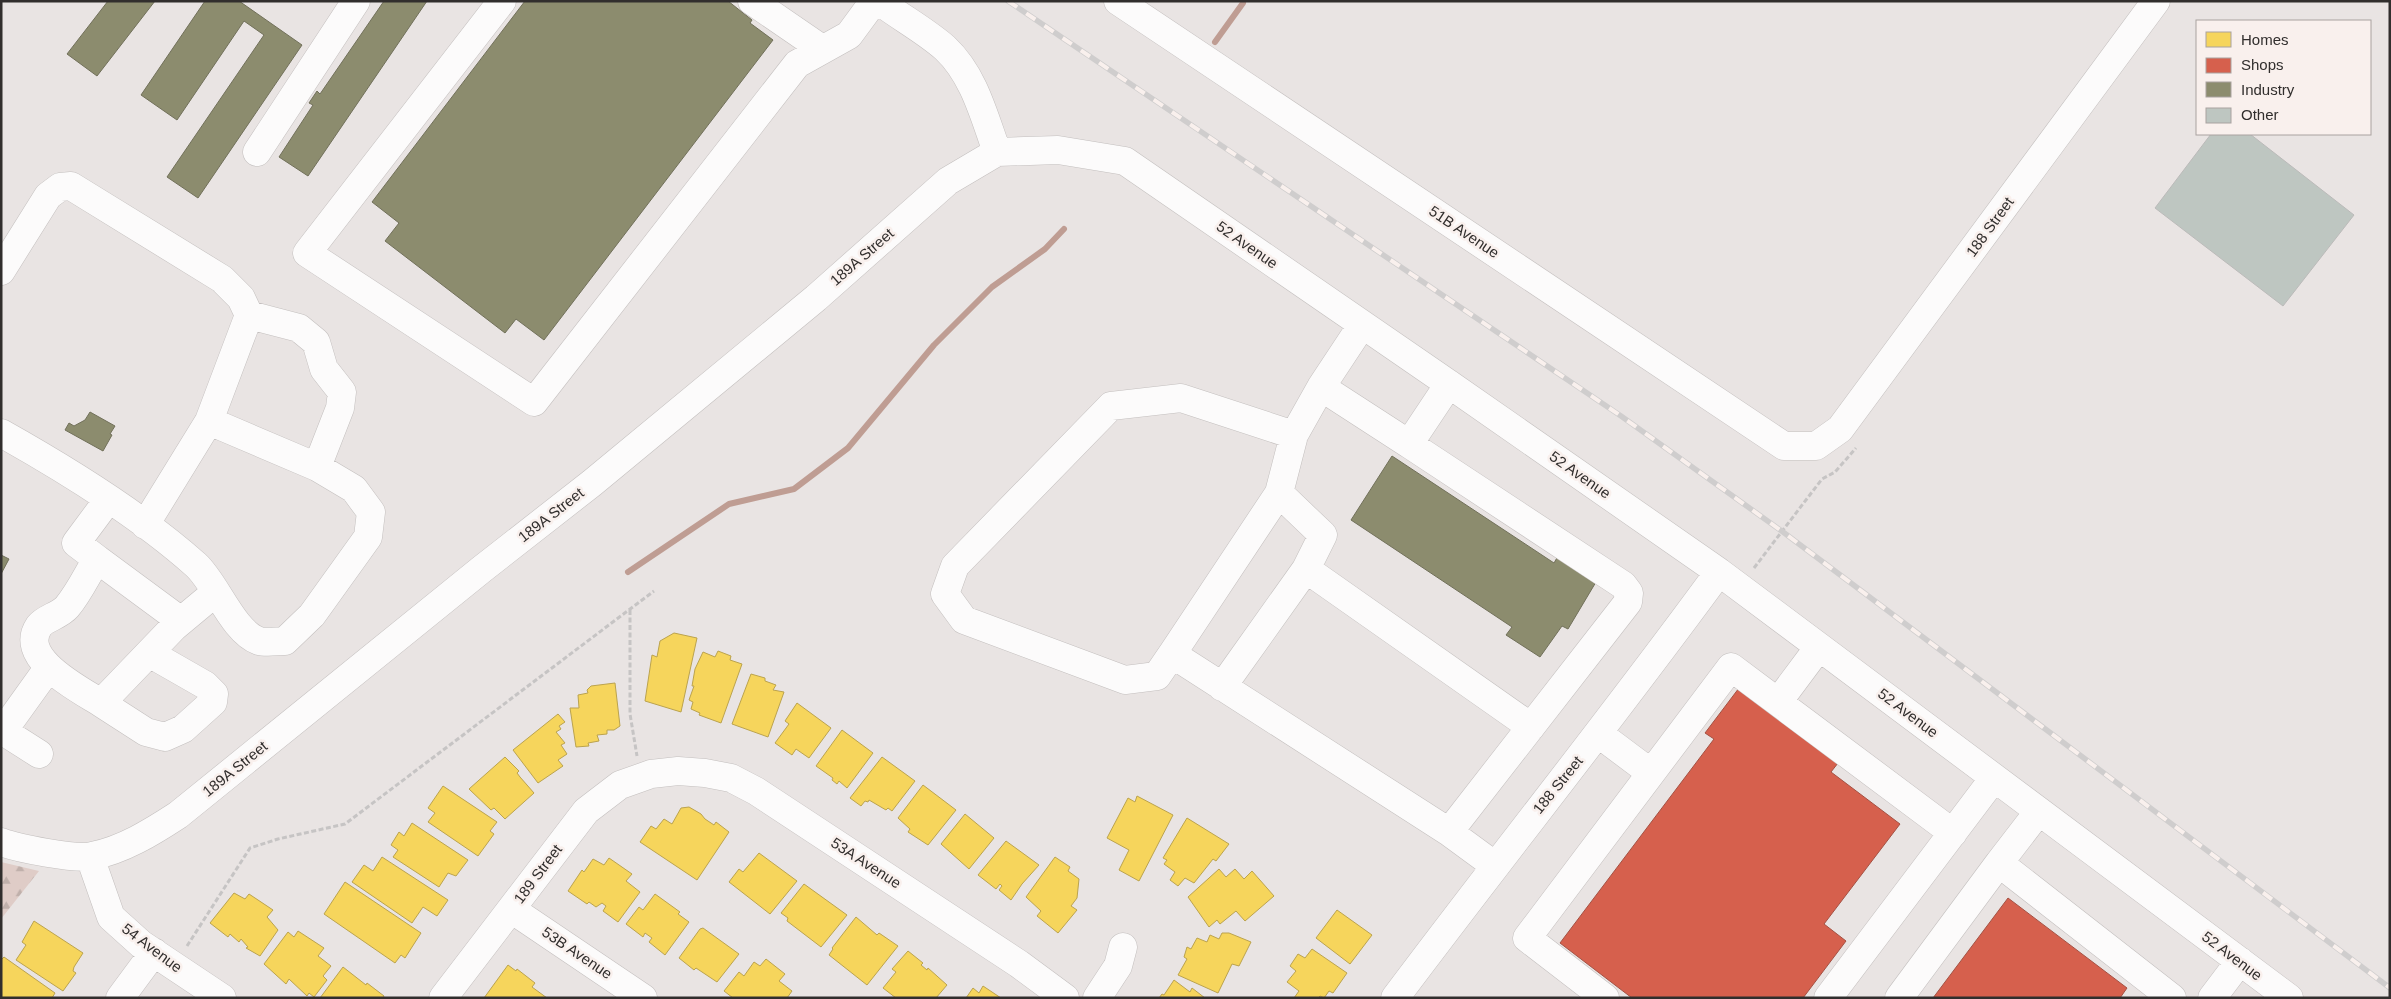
<svg xmlns="http://www.w3.org/2000/svg" width="2391" height="999" viewBox="0 0 2391 999" font-family="Arial,sans-serif">
  <defs>
    <pattern id="forest-firs" width="22" height="20" patternUnits="userSpaceOnUse" patternTransform="scale(1.25)"><rect width="22" height="20" fill="#dfccc7"/><path d="M5 1l3.5 6h-7zM16 11l3.5 6h-7z" fill="#c0b0ab"/></pattern>
  </defs>
  <rect width="100%" height="100%" fill="#e9e4e3"/>
  <path fill="url(#forest-firs)" d="M1 862 39 871 1 919Z"/>
  <path fill="#f6d55c" stroke="#bba34e" d="M674 633 697 638 681 712 645 701 652 655 657 657 660 641Z
    M718 651 731 656 730 660 742 664 721 723 699 715 700 713 691 709 693 702 689 700 694 686H692L695 669 703 652 715 657Z
    M751 674 765 678V681L776 685 773 690 784 692 768 737 732 724Z
    M615 683 620 726 614 730H607V734L597 735 599 741 588 743 589 746 576 747 570 708H579L578 695 588 693 587 690 591 686Z
    M797 703 831 728 809 758 796 749 792 755 775 743 789 724 785 721Z
    M558 714 565 722 559 726 561 729 556 732 565 743 561 745 567 754 558 760 563 766 538 783 513 750Z
    M842 730 873 753 847 788 839 781 837 784 832 780 833 778 816 766Z
    M505 757 519 771 517 773 520 777 534 793 505 819 494 808 491 810 469 789Z
    M882 757 915 781 892 811 888 808 886 810 869 800 868 802 865 801 861 806 850 798Z
    M923 785 956 810 928 845 908 832 910 829 898 818Z
    M443 786 497 822 490 831 494 834 478 856 428 822 435 813 428 808Z
    M1137 796 1173 815 1139 881 1119 870 1129 850 1107 838 1128 798 1135 802Z
    M689 807 701 814 705 819 714 825 716 822 729 832 697 880 640 842 651 826 656 829 664 819 672 824 681 808Z
    M965 814 994 838 969 869 941 844Z
    M1187 818 1229 844 1216 861 1213 859 1194 883 1185 878 1178 886 1170 880 1175 872 1164 864 1167 860 1163 858Z
    M412 823 468 860 456 876 448 873 439 887 393 857 398 850 391 845 399 832 404 836Z
    M1006 841 1039 865 1022 884 1011 900 999 890 1002 886 1000 884 996 889 978 875Z
    M759 853 797 881 770 914 729 882 739 869 743 872Z
    M382 857 448 900 437 916 423 907 412 923 352 882 364 865 373 871Z
    M1055 857 1070 867 1068 871 1079 879 1077 898 1071 906 1077 910 1058 933 1037 916 1041 911 1026 897Z
    M609 858 632 874 626 881 640 892 618 922 603 911 606 906 602 903 596 907 589 902 587 904 568 891 582 870 584 872 593 859 604 865Z
    M1219 869 1226 877 1235 869 1244 879 1252 871 1274 896 1245 921 1236 911 1220 924 1217 920 1209 927 1188 897Z
    M345 882 421 933 405 958 401 955 395 963 324 914Z
    M804 884 847 915 821 947 787 921 788 918 781 913Z
    M234 893 245 899 249 894 273 910 267 917 278 930 260 956 246 948 248 947 241 939 239 942 230 934 228 937 210 923Z
    M655 894 680 912 678 914 689 922 665 955 649 942 652 938 645 933 643 937 626 924 639 907 643 910Z
    M1337 910 1372 935 1350 964 1316 938Z
    M856 917 877 935 879 933 898 946 867 985 829 955 833 949 832 948Z
    M34 921 83 953 74 967 73 971 76 973 63 991 16 960 26 945 22 942Z
    M703 928 739 954 717 982 696 968 694 970 679 958 700 929Z
    M298 931 324 948 318 956 331 966 323 976 327 980 314 997 309 993 307 996 289 979 286 984 264 964 288 932 294 937Z
    M1222 933H1229L1251 942 1239 966 1232 964 1218 993 1178 975 1187 959 1184 957 1187 947 1191 949 1197 938 1207 942 1210 935 1219 939Z
    M1312 949 1347 973 1333 993 1329 991 1324 998 1320 996 1318 998H1294L1299 991 1287 982 1296 971 1290 966 1298 954 1305 958Z
    M908 951 923 963 921 965 927 970 928 968 947 985 936 998H896L883 988 896 972 892 969Z
    M4 957 55 993 52 998H1V960Z
    M766 959 785 974 779 981 792 991 787 998H733L724 991 739 972 744 976 754 962 760 966Z
    M508 965 516 971 517 969 535 983 532 987 547 998H484Z
    M343 967 366 985 367 983 384 996 383 998H320Z
    M1174 980 1190 992 1192 988 1205 998H1159L1162 994 1164 995Z
    M983 986 1001 998H966L973 988 979 993Z"/>
  <path fill="#d6604d" stroke="#a45143" d="M1739 688 1838 763 1831 772 1900 824 1824 924 1846 941 1803 998H1632L1560 943 1714 739 1705 733Z
    M2008 898 2127 988 2120 998H1933Z"/>
  <path fill="#8c8c6e" stroke="#71705a" d="M108 1H155L97 76 67 54Z
    M205 1H239L302 45 198 198 167 177 264 35 244 21 177 120 141 95Z
    M384 1H427L308 176 279 157 313 105 309 103 317 91 320 94Z
    M525 1H728L752 20 750 23 773 40 544 340 516 319 505 333 385 241 399 223 372 202Z
    M90 412 115 426 110 434 112 435 103 451 65 430 69 423 74 426 85 420Z
    M1392 456 1554 563 1558 556 1596 582 1568 629 1562 626 1540 657 1506 635 1512 627 1351 520Z
    M1 555 9 559 1 574Z"/>
  <g fill="none" stroke-linecap="round" stroke-linejoin="round">
    <path stroke="#bf9d93" stroke-width="6" d="M1215 42 1243 3
      M628 572 729 504 794 489 848 448 934 345 992 287 1045 249 1064 229"/>
  </g>
  <path fill="#bec6c1" stroke="#bbbab9" d="M2211 134H2250L2354 215 2283 306 2155 208Z"/>
  <g fill="none" stroke-linecap="round" stroke-linejoin="round">
    <defs>
      <path id="minor" d="M502 1 307 253 534 402 797 64 849 35 874 1
        M752 1 822 49
        M879 1C900 17 926 31 945 48 974 75 984 116 997 152
        M1118 1 1784 446H1816L1840 429 2156 1
        M257 152 356 1
        M1 271 48 196 60 187 71 186 222 279 241 298 249 315 209 421
        M249 315 299 328 316 342 324 369 342 392 340 408 317 467
        M1362 325 1321 387 1294 435 1279 493 1172 654 1449 832 1494 865
        M1321 387 1409 444 1449 384
        M1 433C67 470 140 515 196 565 216 583 233 632 259 641 266 643 278 641 285 641L312 615 368 537 371 512 354 489 317 467 209 421 145 525
        M1409 444 1623 585 1629 593 1628 602 1449 832
        M1279 493 1323 535 1306 569 1531 727
        M108 500 76 543 97 559C87 575 79 593 67 607 59 616 45 618 39 626 17 658 79 689 101 703L174 627 216 592
        M97 559 181 621
        M1172 654 1157 676 1125 680 964 620 945 594 955 566 1111 406 1181 398 1294 435
        M1222 687 1306 569
        M1778 702 1819 647
        M101 703 146 732 165 737 183 729 213 702 214 694 205 685 149 653
        M1599 734 1651 773
        M39 754 3 731 49 667
        M1 842C16 848 77 860 92 856 123 850 152 832 178 815L482 569 592 483 816 298 948 181 997 152 1058 150 1125 161 1449 384 1719 572 2289 998
        M90 857 111 917 141 944 222 998
        M1999 863 2039 811
        M511 909 643 998
        M120 998 154 952
        M443 998 586 811 620 785 651 774 678 771 705 773 731 778 756 791 1019 964 1065 998
        M1097 998 1118 966 1123 947
        M1395 998C1502 855 1614 716 1719 572
        M1605 998 1527 938 1731 667 1953 833
        M1828 998 1994 778
        M1899 998 1999 863 2172 998
        M2212 998 2240 961"/>
    </defs>
    <use href="#minor" stroke="#c3bfbe" stroke-width="29"/>
    <path stroke="#c6c4c4" stroke-width="3" stroke-dasharray="5 2.5" stroke-linecap="butt" d="M1754 568 1822 479 1835 472 1856 448
      M630 610V714L637 756
      M187 946 250 848 278 839 345 824 654 591"/>
    <use href="#minor" stroke="#fcfbfb" stroke-width="28"/>
    <defs>
      <path id="rail" d="M1008 1 1621 416 1783 532 2390 988"/>
    </defs>
    <use href="#rail" stroke="#cfcdcd" stroke-width="5.5"/>
    <use href="#rail" stroke="#f9f0ed" stroke-width="4" stroke-dasharray="11" stroke-linecap="butt"/>
  </g>
  <g text-anchor="middle" stroke-width="5" stroke-linejoin="round" paint-order="stroke">
    <g font-size="15" fill="#312e2d" stroke="#f9f0ed">
      <text transform="translate(1990 227) rotate(-54)" y="5">188 Street</text>
      <text transform="translate(1464 232) rotate(34)" y="5">51B Avenue</text>
      <text transform="translate(1247 245) rotate(35)" y="5">52 Avenue</text>
      <text transform="translate(862 257) rotate(-41)" y="5">189A Street</text>
      <text transform="translate(1580 475) rotate(35)" y="5">52 Avenue</text>
      <text transform="translate(551 515) rotate(-38)" y="5">189A Street</text>
      <text transform="translate(1908 713) rotate(37)" y="5">52 Avenue</text>
      <text transform="translate(235 769) rotate(-39)" y="5">189A Street</text>
      <text transform="translate(1558 785) rotate(-51)" y="5">188 Street</text>
      <text transform="translate(866 863) rotate(33)" y="5">53A Avenue</text>
      <text transform="translate(538 874) rotate(-53)" y="5">189 Street</text>
      <text transform="translate(152 948) rotate(37)" y="5">54 Avenue</text>
      <text transform="translate(577 953) rotate(34)" y="5">53B Avenue</text>
      <text transform="translate(2232 956) rotate(37)" y="5">52 Avenue</text>
    </g>
  </g>
  <rect width="2391" height="999" fill="none" stroke="#312e2d" stroke-width="5"/>
  <rect x="2196" y="20" width="175" height="115" fill="#f9f0ed" stroke="#a9a2a0"/>
  <rect x="2206" y="32" width="25" height="15" fill="#f6d55c" stroke="#a9a2a0"/>
  <text x="2241" y="45" font-size="15" fill="#312e2d">Homes</text>
  <rect x="2206" y="58" width="25" height="15" fill="#d6604d" stroke="#a9a2a0"/>
  <text x="2241" y="70" font-size="15" fill="#312e2d">Shops</text>
  <rect x="2206" y="82" width="25" height="15" fill="#8c8c6e" stroke="#a9a2a0"/>
  <text x="2241" y="95" font-size="15" fill="#312e2d">Industry</text>
  <rect x="2206" y="108" width="25" height="15" fill="#bec6c1" stroke="#a9a2a0"/>
  <text x="2241" y="120" font-size="15" fill="#312e2d">Other</text>
</svg>
